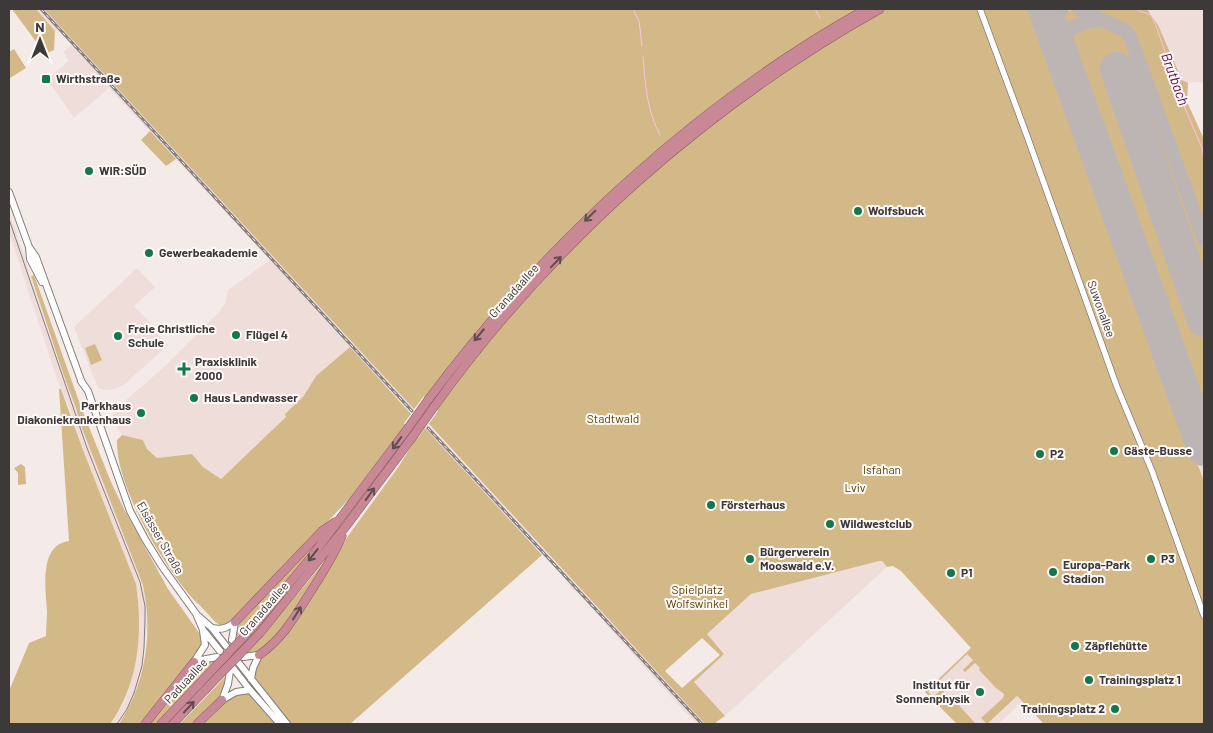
<svg xmlns="http://www.w3.org/2000/svg" width="1213" height="733" viewBox="0 0 1213 733" font-family="Barlow,sans-serif">
  <rect width="100%" height="100%" fill="#f4eae8"/>
  <path fill="#efddd9" d="M36 9H44L705 724H698L685 712 578 593 571 588 569 583 350 347 316 376 303 397 287 417 221 479 203 467 192 454 157 458 147 449 143 440 122 435 111 418 117 408 163 368 220 311 226 302 228 290 270 260 109 88 74 118 47 79 69 61 63 52 72 45 57 30 55 31Z
    M995 9H1124L1204 174V591Z
    M1148 9H1204V84L1199 82 1188 83 1182 80 1158 25Z
    M9 211 64 376 76 408 80 423 141 578 146 599 147 626 141 679 128 711 119 724H110L122 706 129 690 136 584 83 450 68 404 57 379 9 232Z
    M137 268 155 287 134 306 151 323 149 326 168 345 125 384 115 389 105 390 98 388 74 327Z
    M879 561H882L887 567 725 716 694 682 724 654 707 634 751 594Z
    M971 648 1022 702 998 724H957L925 692Z"/>
  <path fill="#d3b988" fill-rule="evenodd" d="M12 9H36L55 31 54 50 45 54Z
    M44 9H1033L1204 482V724H1044L1017 696 987 724 981 718 1003 698 1004 694 996 688 979 670 980 668 975 663 965 672 963 670 973 660 967 654 928 692 933 697 945 686 948 688 935 700 941 706 953 694 955 697 953 699 976 724H957L925 692 971 648 901 571 893 566 887 567 882 561H879L751 594 707 634 724 654 694 682 725 716 716 722 718 724H705L429 424 438 411 424 396 414 409ZM702 638 720 655 682 688 665 671Z
    M1086 9H1147L1158 25 1182 80 1188 83 1187 102 1204 139V232L1132 33 1127 28Z
    M1076 10 1086 15 1087 18 1063 26 1062 22C1064 14 1068 9 1076 10Z
    M1096 21 1102 22 1126 35 1204 250V416L1068 41 1073 29Z
    M14 49 26 68 10 78 9 75V52Z
    M150 131 176 159 166 166 141 140Z
    M34 275 81 407 111 482 124 509 168 589 202 637V648L142 724H119C146 684 153 632 143 585L80 423 76 408 64 376 31 276Z
    M95 344 102 360 91 365 85 348Z
    M350 347 411 414 404 423 405 425 350 498 234 620 224 626 220 625C214 622 211 617 206 612 203 608 199 605 195 601 164 568 115 485 117 440L122 435 143 440 147 449 157 458 192 454 203 467 221 479 286 417 285 414 303 397 316 376Z
    M59 389H61L83 450 136 584C143 632 139 684 110 724H9V691L29 643 46 636C46 628 47 620 47 612 46 590 38 545 69 541Z
    M425 428 542 555 350 724H291L255 677V672L261 658 278 644 294 624 348 536 399 466 417 437 418 438Z
    M410 431 412 432 333 540 302 576 331 538Z
    M21 464 25 467 26 484 18 485V473L14 468Z
    M328 531 252 623 251 622 236 638 240 621Z
    M331 553 281 633 257 652 246 654 306 584Z
    M216 660 157 724H148L196 666 199 663Z
    M227 675C223 698 210 709 193 724H180Z
    M237 693 249 694 275 724H200L225 702Z"/>
  <g fill="none" stroke-linecap="round" stroke-linejoin="round">
    <path stroke="#fdc1e4" stroke-width="1" d="M633 9 639 21 642 46
      M815 9 820 18
      M1134 9 1151 15 1156 26 1184 106 1202 148 1204 159
      M643 56C645 83 647 111 660 135"/>
    <path stroke="#bdb4b4" stroke-width="14" d="M1079 9 1124 30 1127 32 1131 39 1204 240
      M1051 25 1056 13 1062 9
      M1060 51C1059 34 1069 28 1084 23 1091 21 1096 19 1104 20"/>
    <path stroke="#bdb4b4" stroke-width="34" d="M1045 9 1204 449
      M1117 69 1204 320"/>
    <defs>
      <path id="tertiary" d="M980 9 1027 136 1117 387 1152 471 1204 616"/>
      <path id="secondary" d="M9 192 29 247 36 257 82 383
        M29 248 30 259 42 282
        M81 381 88 391 130 511 145 539 161 565 197 615 212 628 226 646
        M197 616 203 630 220 651
        M212 628C222 630 228 628 235 622
        M232 640 235 622
        M243 657 259 655
        M196 661 217 657
        M194 662 205 645 203 631
        M238 662 287 724
        M233 668 250 690 280 724
        M251 679 253 668 259 655
        M222 700 228 684 230 671
        M222 700 236 692 250 690"/>
      <path id="trunk" d="M428 400C543 246 697 103 866 9
        M434 407C550 245 707 106 880 9
        M235 622 322 531 335 522
        M254 626 312 556 408 428
        M260 633 347 525 414 435
        M259 655C284 638 297 613 313 588 324 571 334 555 342 536
        M145 724 194 662
        M161 724 199 684
        M173 724 205 690
        M197 724 222 700"/>
    </defs>
    <use href="#tertiary" stroke="#857c7a" stroke-width="7"/>
    <use href="#secondary" stroke="#857c7a" stroke-width="8"/>
    <use href="#trunk" stroke="#8f5a64" stroke-width="9"/>
    <use href="#tertiary" stroke="#fff" stroke-width="5.5"/>
    <use href="#secondary" stroke="#fff" stroke-width="6"/>
    <use href="#trunk" stroke="#c88896" stroke-width="8"/>
    <path stroke="#867f7f" stroke-width="1" d="M9 219 87 448 140 582 145 606V619L144 648 142 666 134 693 127 709 117 724"/>
    <defs>
      <path id="rail" d="M41 9 412 411
        M428 428 702 724"/>
    </defs>
    <use href="#rail" stroke="#867f7f" stroke-width="3"/>
    <use href="#rail" stroke="#fff9f7" stroke-width="1" stroke-dasharray="4" stroke-linecap="butt"/>
    <defs>
      <path id="trunk-bridge" d="M408 428 428 400
        M414 435 434 407
        M199 684 254 626
        M205 690 260 633"/>
    </defs>
    <use href="#trunk-bridge" stroke="#8f5a64" stroke-width="9" stroke-linecap="butt"/>
    <use href="#trunk-bridge" stroke="#c88896" stroke-width="8"/>
  </g>
  <defs><path id="oneway-shaft" d="M-6 0H5M1.5-3L5.5 0L1.5 3" fill="none" stroke-width="1.6" stroke-linecap="round" stroke-linejoin="round" transform="scale(1.25)"/></defs>
  <g stroke="#604d50">
    <use href="#oneway-shaft" transform="translate(590 216) rotate(136)"/>
    <use href="#oneway-shaft" transform="translate(556 262) rotate(-46)"/>
    <use href="#oneway-shaft" transform="translate(479 335) rotate(130)"/>
    <use href="#oneway-shaft" transform="translate(397 443) rotate(126)"/>
    <use href="#oneway-shaft" transform="translate(370 494) rotate(-54)"/>
    <use href="#oneway-shaft" transform="translate(313 555) rotate(128)"/>
    <use href="#oneway-shaft" transform="translate(297 613) rotate(-58)"/>
    <use href="#oneway-shaft" transform="translate(189 707) rotate(-47)"/>
  </g>
  <g fill="#16764d" stroke="#fff9f7" stroke-width="2">
    <rect x="41" y="74" width="10" height="10" rx="2.5"/>
    <circle cx="89" cy="171" r="5"/>
    <circle cx="858" cy="211" r="5"/>
    <circle cx="149" cy="253" r="5"/>
    <circle cx="236" cy="335" r="5"/>
    <circle cx="118" cy="336" r="5"/>
    <path d="M181.5 361.5h5v5h5v5h-5v5h-5v-5h-5v-5h5z"/>
    <circle cx="194" cy="398" r="5"/>
    <circle cx="141" cy="413" r="5"/>
    <circle cx="1114" cy="451" r="5"/>
    <circle cx="1040" cy="454" r="5"/>
    <circle cx="711" cy="505" r="5"/>
    <circle cx="830" cy="524" r="5"/>
    <circle cx="750" cy="559" r="5"/>
    <circle cx="1151" cy="559" r="5"/>
    <circle cx="1053" cy="572" r="5"/>
    <circle cx="951" cy="573" r="5"/>
    <circle cx="1075" cy="646" r="5"/>
    <circle cx="1089" cy="680" r="5"/>
    <circle cx="980" cy="692" r="5"/>
    <circle cx="1115" cy="709" r="5"/>
  </g>
  <g text-anchor="middle" stroke-width="4" stroke-linejoin="round" paint-order="stroke">
    <g font-size="12" font-weight="bold" fill="#3d3939" stroke="#fff9f7" text-anchor="start">
      <text x="56" y="83">Wirthstraße</text>
      <text x="99" y="175">WIR:SÜD</text>
      <text x="868" y="215">Wolfsbuck</text>
      <text x="159" y="257">Gewerbeakademie</text>
      <text x="128" y="333">Freie Christliche<tspan x="128" dy="14">Schule</tspan></text>
      <text x="246" y="339">Flügel 4</text>
      <text x="195" y="366">Praxisklinik<tspan x="195" dy="14">2000</tspan></text>
      <text x="204" y="402">Haus Landwasser</text>
      <text x="131" y="410" text-anchor="end">Parkhaus<tspan x="131" dy="14">Diakoniekrankenhaus</tspan></text>
      <text x="1124" y="455">Gäste-Busse</text>
      <text x="1050" y="458">P2</text>
      <text x="721" y="509">Försterhaus</text>
      <text x="840" y="528">Wildwestclub</text>
      <text x="760" y="556">Bürgerverein<tspan x="760" dy="14">Mooswald e.V.</tspan></text>
      <text x="1161" y="563">P3</text>
      <text x="1063" y="569">Europa-Park<tspan x="1063" dy="14">Stadion</tspan></text>
      <text x="961" y="577">P1</text>
      <text x="1085" y="650">Zäpflehütte</text>
      <text x="1099" y="684">Trainingsplatz 1</text>
      <text x="970" y="689" text-anchor="end">Institut für<tspan x="970" dy="14">Sonnenphysik</tspan></text>
      <text x="1105" y="713" text-anchor="end">Trainingsplatz 2</text>
    </g>
    <g font-size="12" fill="#3d3939" stroke="#fff9f7">
      <text transform="translate(514 291) rotate(-48)" y="4">Granadaallee</text>
      <text transform="translate(1101 309) rotate(70)" y="4">Suwonallee</text>
      <text transform="translate(160 538) rotate(60)" y="4">Elsässer Straße</text>
      <text transform="translate(264 609) rotate(-49)" y="4">Granadaallee</text>
      <text transform="translate(186 681) rotate(-47)" y="4">Paduaallee</text>
    </g>
    <g font-size="12" fill="#5c4305" stroke="#fff9f7">
      <text x="613" y="423">Stadtwald</text>
      <text x="882" y="474">Isfahan</text>
      <text x="855" y="492">Lviv</text>
      <text x="697" y="594">Spielplatz<tspan x="697" dy="14">Wolfswinkel</tspan></text>
    </g>
    <g font-size="14" font-style="italic" fill="#5d0646" stroke="#fff9f7">
      <text transform="translate(1175 79) rotate(70)" y="5">Brutbach</text>
    </g>
  </g>
  <rect width="1213" height="733" fill="none" stroke="#3d3939" stroke-width="20"/>
  <g transform="translate(40 40)" stroke="#fff9f7" stroke-width="4" paint-order="stroke">
  <path d="M0-4L9 19L0 12L-9 19Z" fill="#3d3939"/>
  <text y="-8" font-size="14" font-weight="bold" text-anchor="middle" fill="#3d3939">N</text>
  </g>
</svg>
